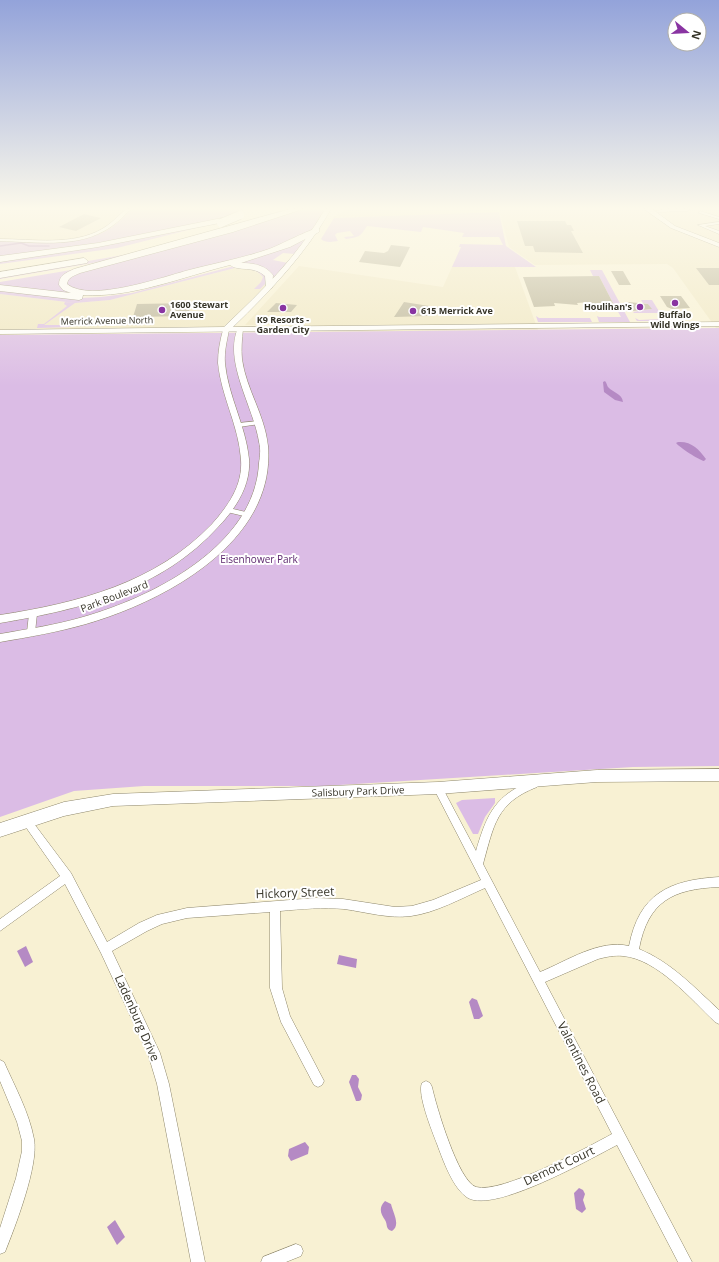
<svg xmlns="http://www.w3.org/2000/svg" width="719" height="1262" viewBox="0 0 719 1262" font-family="'Open Sans',sans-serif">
  <rect width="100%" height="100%" fill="#f8f1d3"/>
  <path fill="#f0e7c2" d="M0 209H134L95 241 0 240Z
    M348 209H498L499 212 332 218Z
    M499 209H719V328H716L713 324 673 268 667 264 535 265 509 247Z
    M299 266 443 287 452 267H515L538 330 296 333V325H245Z
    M235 268 250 269 267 277H274L227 330 0 331V294L75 303 110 300Z"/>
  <path fill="#dbbce5" d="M132 209H245L234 216 121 239 0 258V241C30 241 80 246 106 231 116 225 124 217 132 209Z
    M306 209H324L314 227 306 235 290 243 258 253 123 289 89 292 69 287 66 283 68 278 75 273 213 237Z
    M499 212 506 246 536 267H452L461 247H459L460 244 503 245 499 237H462L464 233 423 227 421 232 367 226C360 237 359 237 346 239L344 237 354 236 350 231 337 233 335 235 338 241C333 242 325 243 321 239L334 218Z
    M220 222 117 248 0 264V260Z
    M302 240 304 242 295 254 283 253 273 260 288 263 274 277 238 264Z
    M135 253 104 261 0 279V276Z
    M234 266 253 268 266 275V283L260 289H251H254L261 282 263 277C256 268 245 269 235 268L110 300 75 303 0 294V289L81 298 101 297 132 293Z
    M77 269 60 284 79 294 0 286V282Z
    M590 270H602L630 322H599L597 316 599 317H621L617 310H596L591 307 614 305 599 276H593Z
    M641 300H652L665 321H637L635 318 639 320 662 319 658 313H634L633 312 651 309 648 304 643 303Z
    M65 302 75 303 44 325H68L70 327 37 328 38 324H44L67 306 64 304Z
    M536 316 539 318H590L592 322H538Z
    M719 328V766L633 767 323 786H144L74 791 0 817V335Z
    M495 798V803L485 817 478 834H473L456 803 462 800Z"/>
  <path fill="#b58ac4" d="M605 381C607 383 607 386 608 387 613 393 622 393 623 402L615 400 604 392 603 382Z
    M678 442C691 441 699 449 706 459L704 461C699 460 679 447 676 443Z
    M26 946 33 962 25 967 17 951Z
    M339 955 357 959 356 968 337 964Z
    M472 998 477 1000 483 1016 479 1019H474L469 1002Z
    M352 1075H356L359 1079 358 1087 362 1095 361 1100 359 1101H356L349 1082Z
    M305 1142 309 1147 308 1154 291 1161 288 1156 289 1149Z
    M579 1188 583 1190 585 1194 583 1200 586 1209 582 1213 576 1209 574 1193Z
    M385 1201 391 1204C393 1213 401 1225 392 1231 385 1229 388 1225 385 1220 381 1214 378 1208 385 1201Z
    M115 1220 125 1237 117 1245 107 1227Z"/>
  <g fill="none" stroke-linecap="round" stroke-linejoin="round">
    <path stroke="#b58ac4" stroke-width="1.5" d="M0 246 21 243 29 246H49"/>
  </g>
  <path fill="#b8b194" d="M84 214 101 218 76 231 59 227Z
    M517 221H565L567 225H571L574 231H571L583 253 535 252 533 246H525Z
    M391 245 410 247 400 267 359 262 365 251 384 253 388 251Z
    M696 268H719V285H709Z
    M611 271H623L631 285H619Z
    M599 276 614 305 592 306 591 302 577 303 578 305 554 303 555 306 534 307 523 277Z
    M660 296H681L690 308 672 309 667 307Z
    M404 302 429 306 428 316 394 317Z
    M628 302 648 304 652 309 633 311Z
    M191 303 188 316 133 317 137 304Z
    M276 303 297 305 291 312H267Z"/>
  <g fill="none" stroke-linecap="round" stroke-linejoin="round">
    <defs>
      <path id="minor" d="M126 209H131C123 217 114 226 104 231 74 248 34 242 0 241V239C33 239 72 246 102 229 111 224 118 216 126 209Z
        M666 209H689V210L687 211 658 212 656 211Z
        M700 211 719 217V219L699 213Z
        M719 222V224L705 226 719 231V234L698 225Z
        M258 421 260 422V424L239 427 236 425 239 423Z
        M227 508H229L250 513 251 515 248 517 227 512 226 510Z
        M33 611 37 614 35 632 34 634H28L27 632 29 614Z
        M534 780 537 781 539 784 537 787C496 803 494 825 483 864L540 972C567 961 599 939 629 946 639 894 669 880 719 877V887C673 889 648 901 639 949 671 962 694 987 719 1010V1024L715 1022C691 999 657 959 623 956 614 955 606 957 598 959L545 982 692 1262H678L617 1145C590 1159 495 1213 468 1198 453 1189 443 1160 437 1144 432 1131 417 1094 422 1083L426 1081 430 1083 432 1087C436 1105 458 1181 476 1187 502 1194 586 1148 612 1134L485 888C462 898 435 913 411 916 389 919 366 912 344 909 323 907 302 909 280 911L282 988 290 1016 324 1081 322 1085 318 1087 314 1085 281 1022 270 988V912L187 918 162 924 147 931 112 951 160 1053 169 1084 205 1262H191L157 1084 148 1054 101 953 65 884 0 931V919L60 876 23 823 21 820 23 817 26 815 29 817 71 873 107 942 139 923 157 915 187 908 316 898 343 899 395 907 412 906 433 900 481 880 435 791 433 788 435 785 438 784 441 785 476 851C487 813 496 794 534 780Z
        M0 1060 4 1062C15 1087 29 1112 34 1139 39 1165 15 1227 5 1252L0 1254V1228L16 1178 22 1151V1141L17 1122 0 1081Z
        M296 1244 301 1246 303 1251 301 1256 286 1262H261L263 1257Z"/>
      <path id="tertiary" d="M226 328 229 330C227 341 224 351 225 363 228 396 246 426 249 459 251 485 236 508 219 526 161 590 82 609 0 623V615C78 603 156 583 212 524 228 506 243 485 241 460 239 426 221 396 218 363 218 351 220 341 223 330Z
        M238 328 243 329C242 339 241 349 242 359 246 389 265 415 268 446 276 542 165 601 86 624 58 632 29 637 0 642V634C28 629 56 625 83 617 153 597 255 546 259 463 260 456 261 449 259 442 254 408 223 361 238 328Z"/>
      <path id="secondary" d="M325 209H331C305 255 270 291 233 327L719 322V326L0 334V330L224 327C262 291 299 255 325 209Z
        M644 209H652L675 226 719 243V247L671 228Z
        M719 769V781L597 782 438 794 113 806 64 816 0 837V823L64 802 113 794 438 782 597 770Z"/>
      <path id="motorway" d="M290 209H303L233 232 80 273C74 276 68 277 67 284 90 303 163 277 189 270 216 263 243 258 269 249 278 246 314 227 319 228V232L290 247 241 263C253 263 265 265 273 275L272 288H266L265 276C253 265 239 272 230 265 182 277 132 298 83 295L82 299 79 300 0 291V285L71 293 63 290 59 285C59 275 66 273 74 269Z
        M237 215H240V219L98 247 0 262V256L98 243Z
        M84 258 88 261 87 263 0 278V272Z"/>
    </defs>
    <use href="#minor" stroke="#8e876c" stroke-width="1"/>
    <use href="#tertiary" stroke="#8e876c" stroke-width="1"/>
    <use href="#secondary" stroke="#8e876c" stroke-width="1"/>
    <use href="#motorway" stroke="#8e876c" stroke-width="1"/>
    <use href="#minor" fill="#fff" fill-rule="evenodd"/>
    <use href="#tertiary" fill="#fff" fill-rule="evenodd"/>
    <use href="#secondary" fill="#fff" fill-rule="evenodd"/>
    <use href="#motorway" fill="#fff" fill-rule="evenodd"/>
    <defs>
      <path id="motorway-bridge" d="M221 223 240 215"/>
    </defs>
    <use href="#motorway-bridge" stroke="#8e876c" stroke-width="9" stroke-linecap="butt"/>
    <use href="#motorway-bridge" stroke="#fff" stroke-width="8"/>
  </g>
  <linearGradient id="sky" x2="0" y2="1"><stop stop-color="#93a3da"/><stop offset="0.54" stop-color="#fcf9eb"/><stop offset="1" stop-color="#fcf9eb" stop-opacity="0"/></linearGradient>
  <rect width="719" height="386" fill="url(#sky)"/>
  <g fill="#8934a2" stroke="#fff" stroke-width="1.5">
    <circle cx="675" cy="303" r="4"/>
    <circle cx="640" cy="307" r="4"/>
    <circle cx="283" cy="308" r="4"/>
    <circle cx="162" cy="310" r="4"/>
    <circle cx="413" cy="311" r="4"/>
  </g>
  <g text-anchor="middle" stroke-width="4" stroke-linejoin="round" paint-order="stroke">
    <g font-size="9" font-weight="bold" fill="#363428" stroke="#fff" text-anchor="start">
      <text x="170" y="308">1600 Stewart<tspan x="170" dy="10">Avenue</tspan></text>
      <text x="632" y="310" text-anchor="end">Houlihan's</text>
      <text x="421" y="314">615 Merrick Ave</text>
      <text x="675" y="318" text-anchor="middle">Buffalo<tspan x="675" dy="10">Wild Wings</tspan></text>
      <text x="283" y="323" text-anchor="middle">K9 Resorts -<tspan x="283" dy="10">Garden City</tspan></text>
    </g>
    <g font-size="9" fill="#363428" stroke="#fff">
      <text transform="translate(107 321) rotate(-1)" y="3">Merrick Avenue North</text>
    </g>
    <g font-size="10" fill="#5c276d" stroke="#fff">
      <text x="259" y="563">Eisenhower Park</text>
    </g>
    <g font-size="10" fill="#363428" stroke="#fff">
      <text transform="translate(114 596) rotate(-21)" y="4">Park Boulevard</text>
      <text transform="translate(358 791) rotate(-2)" y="4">Salisbury Park Drive</text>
    </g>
    <g font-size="12" fill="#363428" stroke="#fff">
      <text transform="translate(295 893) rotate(-2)" y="4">Hickory Street</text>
      <text transform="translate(137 1018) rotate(66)" y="4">Ladenburg Drive</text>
      <text transform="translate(581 1063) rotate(63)" y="4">Valentines Road</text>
      <text transform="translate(559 1166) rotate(-25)" y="4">Demott Court</text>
    </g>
  </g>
  <g transform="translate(687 32) rotate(108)"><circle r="19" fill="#ffffff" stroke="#afaea9"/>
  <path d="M0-3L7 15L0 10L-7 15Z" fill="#8934a2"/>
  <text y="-6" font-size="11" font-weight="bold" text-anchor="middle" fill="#363428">N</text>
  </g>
</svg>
